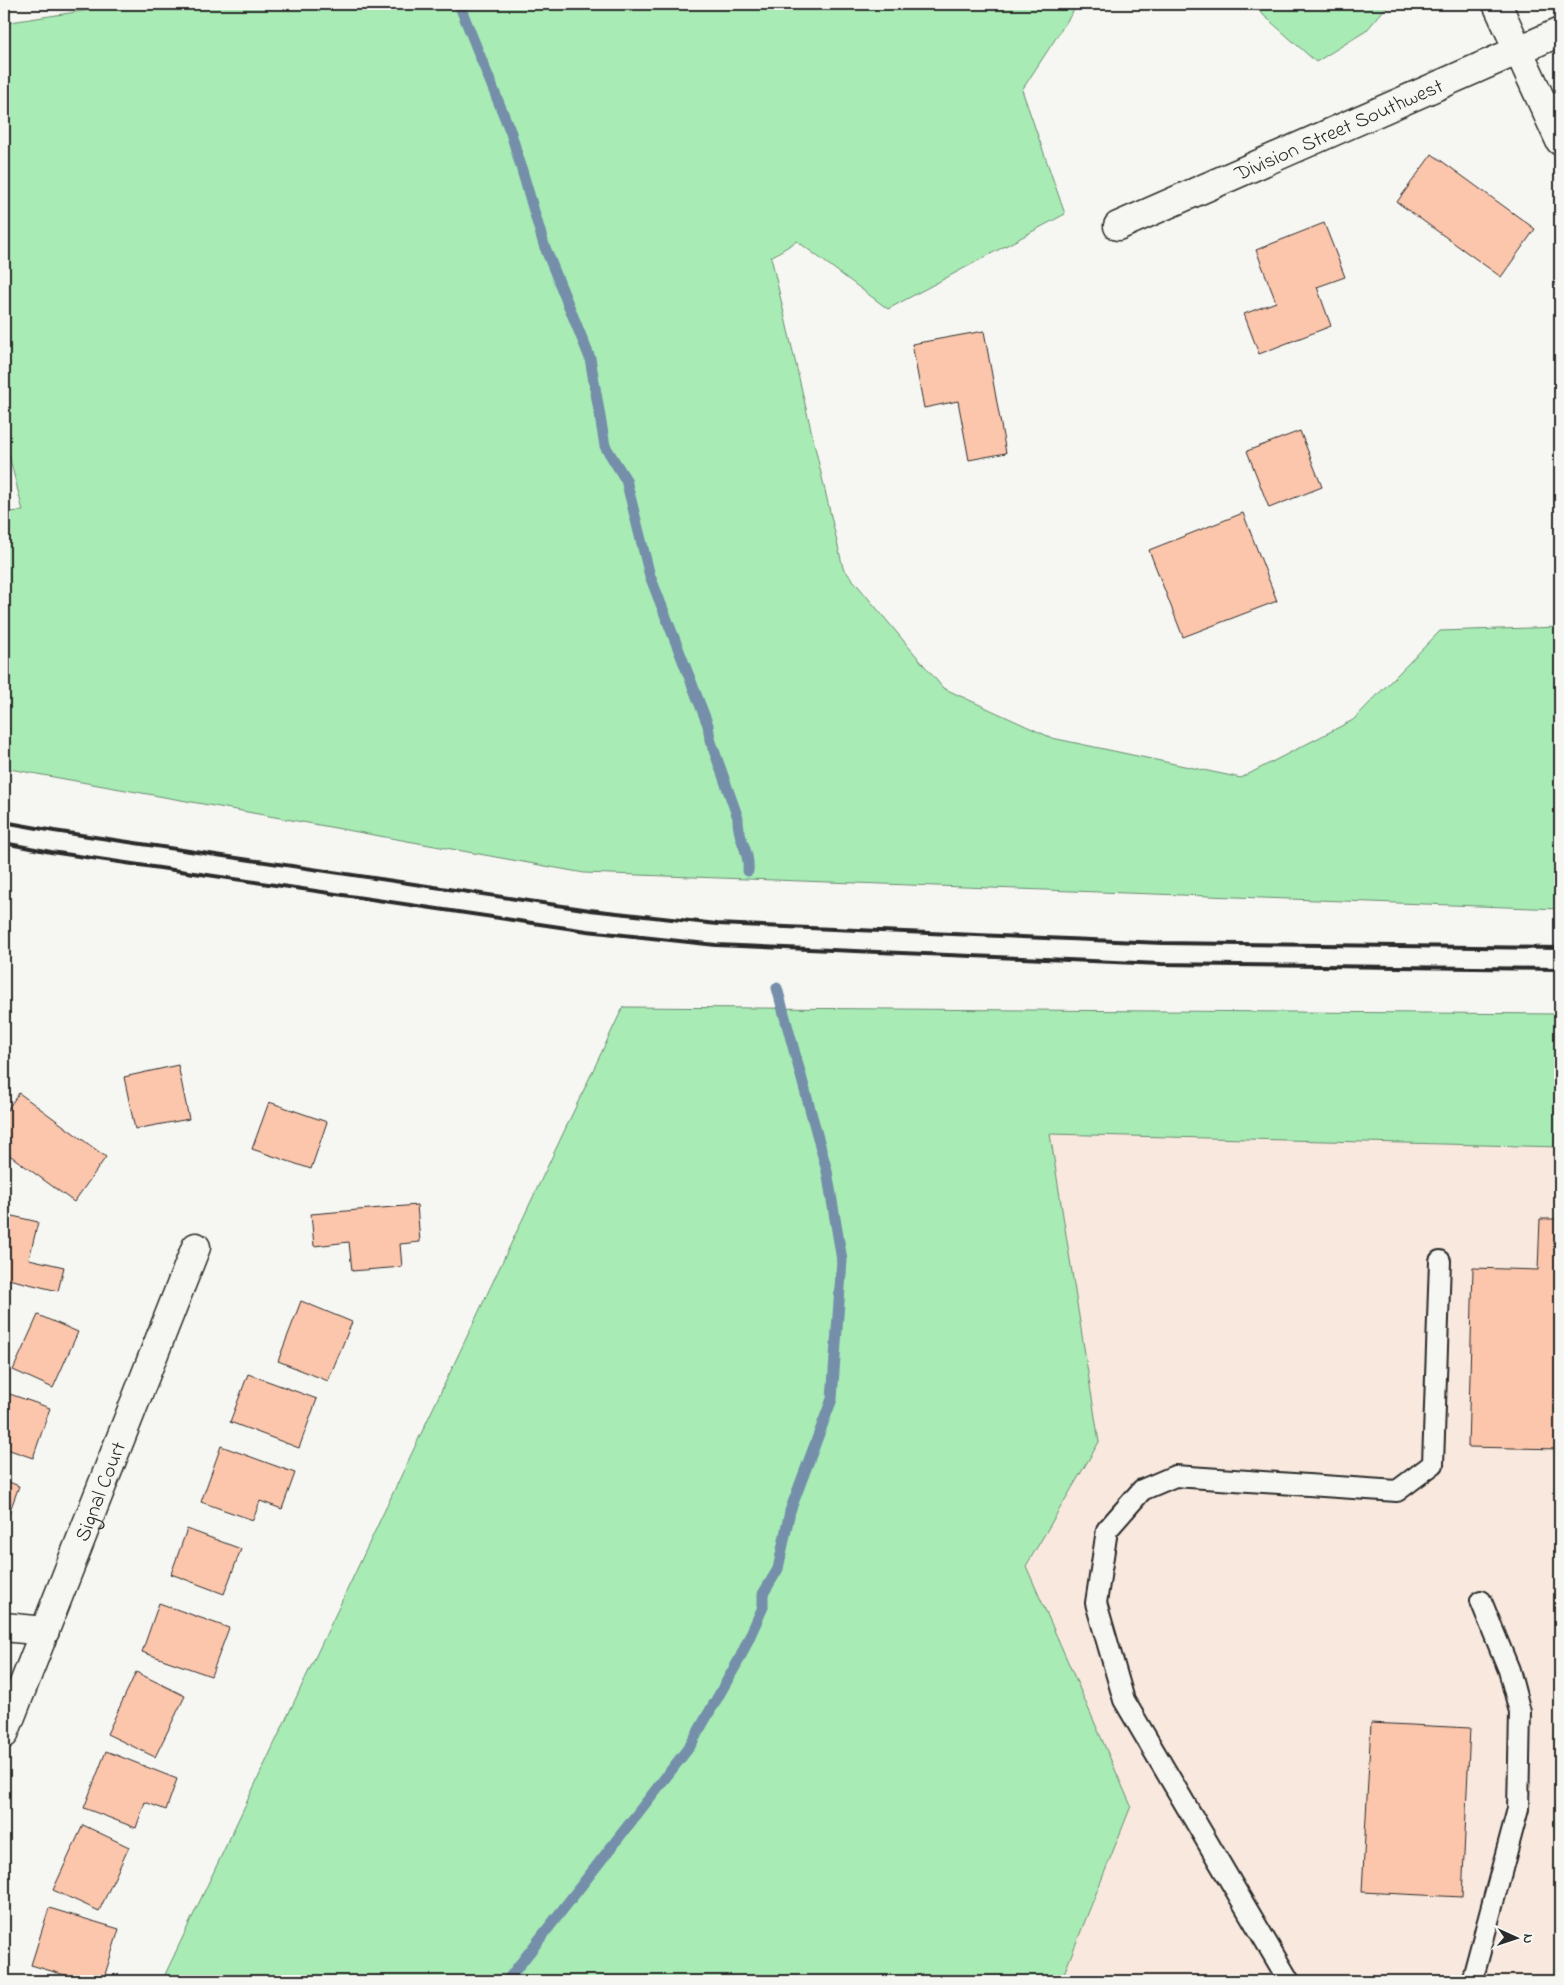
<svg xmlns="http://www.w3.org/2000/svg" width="1564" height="1985" viewBox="0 0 1564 1985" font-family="'Indie Flower',sans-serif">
  <rect width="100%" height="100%" fill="#f6f6f2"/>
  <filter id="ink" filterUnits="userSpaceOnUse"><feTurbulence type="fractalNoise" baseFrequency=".02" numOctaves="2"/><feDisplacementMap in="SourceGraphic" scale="10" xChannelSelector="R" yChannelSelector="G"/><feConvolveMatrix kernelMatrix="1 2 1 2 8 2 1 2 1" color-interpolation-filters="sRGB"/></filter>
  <g filter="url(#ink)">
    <path fill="#f8e8dd" d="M1050 1134 1560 1147V1981H1061L1131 1806 1026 1566 1099 1442Z"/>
    <path fill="#a8ebb5" stroke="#6a8b70" d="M88 4H1078L1022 90 1065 214 888 309 797 241 771 257 843 568 943 688 1052 738 1241 778 1353 720 1440 631 1560 627V909L584 873 4 768V512L23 511 4 435V23L89 10Z
      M1251 4H1389L1366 31 1316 62Z
      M623 1007 1560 1014V1147L1050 1134 1099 1442 1026 1566 1131 1806 1061 1981H162Z"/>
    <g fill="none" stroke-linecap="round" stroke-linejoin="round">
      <path stroke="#748faa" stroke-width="11" d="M459 4 511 133 544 245 590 358 605 446 626 480 650 576 708 725 710 739 738 818C737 839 750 850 748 871
        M507 1981 690 1746 740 1658 763 1607V1594L778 1569 790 1511 832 1399 842 1260 827 1171 777 988"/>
    </g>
    <path fill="#fbc6ac" stroke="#2b2b2b" d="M1432 154 1535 229 1501 277 1397 202Z
      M1324 223 1345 277 1317 287 1331 326 1259 354 1244 314 1276 302 1256 250Z
      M984 331 1006 453 969 460 958 401 924 408 912 344Z
      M1300 431 1322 487 1269 508 1247 451Z
      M1243 513 1277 601 1183 637 1149 550Z
      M178 1065 189 1119 135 1129 124 1077Z
      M19 1093 106 1157 74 1202 4 1151V1114Z
      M269 1102 327 1122 311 1169 252 1149Z
      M417 1205 420 1242 400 1244 402 1267 352 1271 349 1242 314 1246 311 1214Z
      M4 1214 38 1222 29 1259 64 1267 58 1291 4 1278Z
      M1540 1219H1560V1449L1468 1447 1473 1268 1538 1270Z
      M301 1301 352 1322 328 1381 278 1361Z
      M38 1315 78 1332 53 1388 13 1370Z
      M248 1374 317 1399 299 1448 230 1422Z
      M4 1392 50 1408 33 1458 4 1448Z
      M221 1446 295 1473 282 1509 260 1501 253 1520 201 1502Z
      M4 1480 19 1486 4 1527Z
      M187 1529 241 1549 224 1594 171 1574Z
      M159 1603 229 1628 211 1676 142 1652Z
      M136 1672 185 1696 155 1757 107 1734Z
      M1371 1723 1470 1728 1462 1897 1362 1892Z
      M106 1751 177 1779 166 1810 145 1802 136 1828 84 1808Z
      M83 1825 129 1847 99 1911 53 1890Z
      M49 1908 119 1929 103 1981H85L31 1965Z"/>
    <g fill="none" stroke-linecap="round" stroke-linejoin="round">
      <defs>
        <path id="service" d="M1289 1981 1124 1700 1096 1603 1107 1530 1142 1490 1175 1476 1397 1491 1433 1464 1440 1261
          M1472 1981 1518 1809 1520 1712 1509 1670 1481 1601"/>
        <g id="minor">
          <path d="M1497 4 1560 141"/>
          <path id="s1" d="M1118 226 1560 32"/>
          <path d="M4 1627 45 1631"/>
          <path id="s2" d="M4 1734 196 1247"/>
        </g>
      </defs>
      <use href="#service" stroke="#2b2b2b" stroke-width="24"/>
      <use href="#minor" stroke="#2b2b2b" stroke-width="31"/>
      <use href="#service" stroke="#f6f6f2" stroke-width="20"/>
      <use href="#minor" stroke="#f6f6f2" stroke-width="28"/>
      <path stroke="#2b2b2b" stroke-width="4" d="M4 822 54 831 590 910 717 924 1162 943 1560 948
        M4 843 51 852 587 931 716 945 1161 964 1560 969"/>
    </g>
  </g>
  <g text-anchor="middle" stroke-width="4" stroke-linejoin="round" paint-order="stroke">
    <g font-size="21" fill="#2b2b2b" stroke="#f6f6f2">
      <text dy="7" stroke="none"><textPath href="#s1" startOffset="241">Division Street Southwest</textPath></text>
      <text dy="7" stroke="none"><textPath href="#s2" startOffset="261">Signal Court</textPath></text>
    </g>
  </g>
  <rect width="1564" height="1985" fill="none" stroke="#f6f6f2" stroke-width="20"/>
  <rect x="10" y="10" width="1544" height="1965" fill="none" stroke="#2b2b2b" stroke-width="2" filter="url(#ink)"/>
  <g transform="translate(1516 1938) rotate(93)" stroke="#f6f6f2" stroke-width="4" paint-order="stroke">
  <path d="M0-4L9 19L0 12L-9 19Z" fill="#2b2b2b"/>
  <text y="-8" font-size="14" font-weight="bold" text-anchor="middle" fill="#2b2b2b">N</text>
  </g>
</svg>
